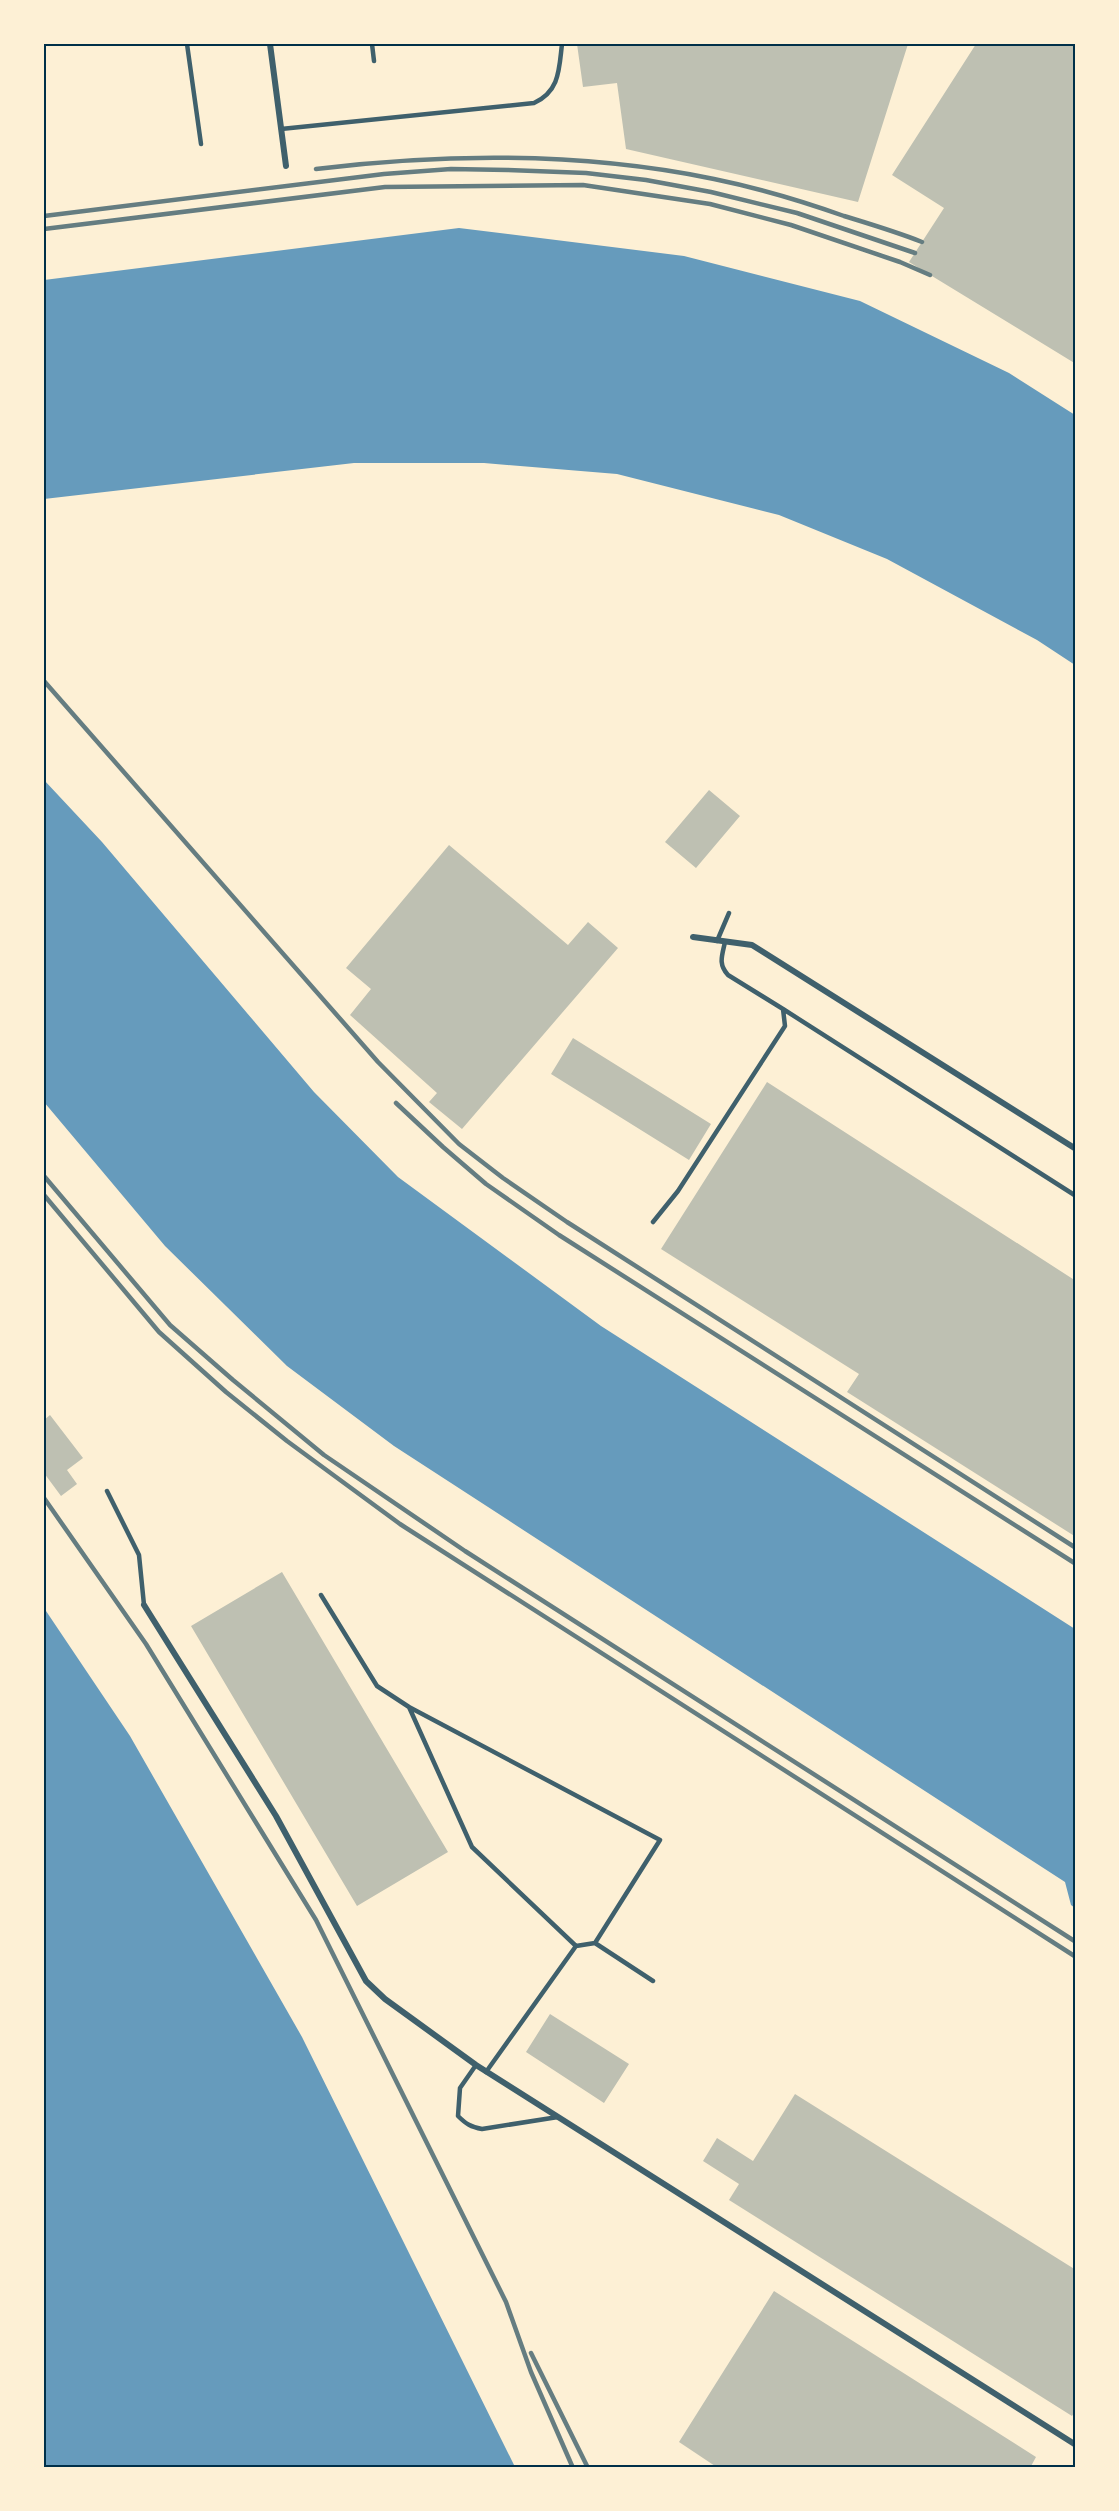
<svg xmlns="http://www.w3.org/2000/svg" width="1119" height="2511" viewBox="0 0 1119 2511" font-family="'Roboto Condensed',sans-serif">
  <rect width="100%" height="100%" fill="#fdf0d5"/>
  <path fill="#669bbc" d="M459 228 684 256 860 301 1009 373 1075 415V665L1037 640 887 559 779 515 617 474 484 463H354L44 499V280Z
    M44 780 102 842 314 1092 398 1177 601 1326 1075 1629V1908L1071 1905 1065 1882 394 1446 287 1366 165 1246 44 1102Z
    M44 1608 130 1736 302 2037 515 2467H44Z"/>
  <path fill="#bec0b2" d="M577 44H908L858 202 626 149 617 83 583 87Z
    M976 44H1076V364L909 262 944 208 892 175Z
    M709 790 740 816 696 868 665 842Z
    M449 845 568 945 588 922 618 948 462 1129 429 1102 437 1093 350 1015 371 989 346 968Z
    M573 1038 711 1124 689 1160 551 1074Z
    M767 1082 1076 1281V1537L847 1392 859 1374 661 1249Z
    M50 1415 83 1458 67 1470 77 1484 61 1496 44 1473V1420Z
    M282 1572 448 1852 357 1906 191 1626Z
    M550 2014 629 2064 604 2103 526 2052Z
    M795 2094 1076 2270V2410L1072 2416 729 2200 739 2184 703 2161 717 2138 753 2161Z
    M774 2291 1036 2457 1030 2468H718L679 2442Z"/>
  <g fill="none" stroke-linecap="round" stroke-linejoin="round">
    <path stroke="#3f606c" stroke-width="4.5" d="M187 44 201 144
      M372 44 374 61
      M281 129 534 103C560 91 559 69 562 44
      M717 941 729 913
      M783 1009 1076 1196
      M653 1222 678 1191 785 1026 783 1009 728 975C718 964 722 956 725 942
      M107 1491 139 1555 144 1605
      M321 1595 377 1686 409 1707 660 1840 595 1943
      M409 1707 472 1847 576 1946
      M476 2065 460 2088 458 2116C466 2124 471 2127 482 2129L558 2117
      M486 2072 576 1946 595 1943 653 1981"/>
    <path stroke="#3f606c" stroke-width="6" d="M270 44 286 166
      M693 937 752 945 1076 1149
      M144 1605 276 1816 366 1981 385 1999 476 2065 1076 2445"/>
    <path stroke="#657d81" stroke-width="4.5" d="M316 169C448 153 583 152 714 179 758 188 802 201 844 216 870 224 897 232 922 242
      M44 216 384 174 451 169 508 170 586 173 646 180 711 192 797 213 915 253
      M44 229 385 187 583 185 710 204 791 225 900 262 930 275
      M44 681 378 1062 459 1144 503 1178 567 1222 1076 1548
      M396 1103 443 1147 486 1184 559 1235 1076 1564
      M44 1176 170 1325 233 1380 324 1455 465 1551 1076 1942
      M44 1195 159 1332 226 1392 287 1441 400 1524 1076 1957
      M44 1498 146 1644 316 1920 506 2302 531 2372 573 2468
      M531 2353 588 2468"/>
  </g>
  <rect width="1119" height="2511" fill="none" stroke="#fdf0d5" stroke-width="90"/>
  <rect x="45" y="45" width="1029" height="2421" fill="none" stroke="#003049" stroke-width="2"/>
</svg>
